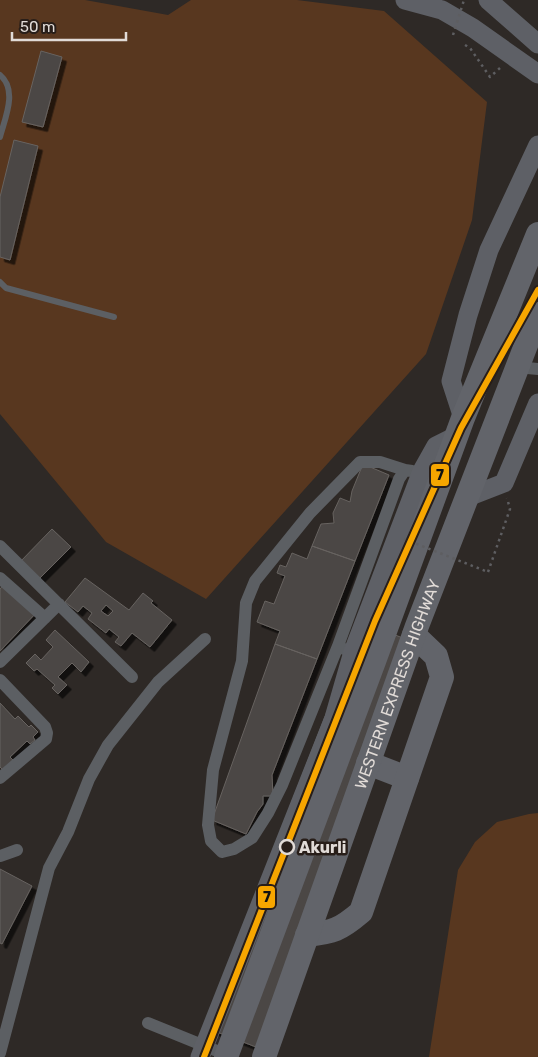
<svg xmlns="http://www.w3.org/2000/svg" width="538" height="1057" viewBox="0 0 538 1057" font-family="Rubik,sans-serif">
  <defs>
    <filter id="shadow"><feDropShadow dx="4.5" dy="4.5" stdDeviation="0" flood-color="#0009"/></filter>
  </defs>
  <rect width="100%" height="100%" fill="#2e2926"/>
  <path fill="#58371f" d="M0 0H85L168 15 191 0H297L384 11 487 102 472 220 426 354 206 599 106 542 0 414Z
    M538 813V1057H429L458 870 475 842 497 822 529 814Z"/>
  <path fill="#4b4644" stroke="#676360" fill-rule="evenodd" filter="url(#shadow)" d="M41 51 62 57 43 127 22 122Z
    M14 140 38 146 10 260 0 257V197Z
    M363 464 389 475 355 561 312 546 321 524 334 523 333 513 340 498 350 502 352 491Z
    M52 529 71 547 37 581 19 563Z
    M312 546 355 561 317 659 275 644 280 631 257 622 265 601 274 604 285 576 277 573 280 565 286 567 292 553 307 559Z
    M85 578 129 610 143 593 153 601 151 603 172 620 150 647 132 633 121 646 115 642 119 637 109 629 106 633 88 619 92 613 83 606 78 612 65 602ZM106 605 113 611 108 616 101 611Z
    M5 583 37 612 0 651V589Z
    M362 622 413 642 256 1047 204 1027Z
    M55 630 89 662 81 672 72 663 58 677 67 685 58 694 52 688 55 685 37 669 34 671 26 663 35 654 41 660 53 647 46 640Z
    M275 644 317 659 272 775 273 796H263V804L257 812 246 834 212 820Z
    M0 703 15 719 18 716 29 727 31 725 38 732 33 737 35 740 30 744 27 741 10 757 13 760 3 770 0 767Z
    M0 869 32 886 2 944 0 943Z"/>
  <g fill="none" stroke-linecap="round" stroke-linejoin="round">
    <path stroke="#5e5e61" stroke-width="2.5" stroke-dasharray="2.5 4" stroke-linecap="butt" d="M465 45 470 48 490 77 500 68
      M488 572 510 509 507 498"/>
    <path stroke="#5c5f63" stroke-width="6" d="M0 75C18 90 5 118 0 137
      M0 282 6 288 114 317"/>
    <path stroke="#5c5f63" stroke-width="12" d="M517 367 538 369
      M0 546 132 677
      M0 578 45 618
      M338 646 282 785 268 813 252 838 234 849 222 852 211 841 208 825 213 770 242 661 246 603 255 581 310 513 360 462H380L405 470
      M344 649 338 646 399 479 405 470 412 471
      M0 662 59 604
      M0 680 45 727 47 733 46 739 0 778
      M0 856 17 850
      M148 1023 227 1055
      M0 1053 49 868 68 832 89 779 108 745 158 682 205 639"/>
    <path stroke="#5e6066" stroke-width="19" d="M405 0 442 10 473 28 538 74
      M488 0 538 44
      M463 418 451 381 468 315 489 250 538 145
      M468 497 504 483 538 403
      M200 1057 334 718 353 652 422 471 436 446 456 436"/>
    <g stroke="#62646a" stroke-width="24">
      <path d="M368 763 407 778"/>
      <path d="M307 935C333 932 340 930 361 912L442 677 436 656 414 635"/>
      <path d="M226 1057 373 664 463 418 538 234"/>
      <path id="s1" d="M264 1057 417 626 538 314"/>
    </g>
    <path stroke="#5e5e61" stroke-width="2.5" stroke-dasharray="2.5 4" stroke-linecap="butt" d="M453 35 464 0
      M404 539 488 572"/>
    <defs>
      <path id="metro-1" d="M204 1057 375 621 461 428 538 290"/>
    </defs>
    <use href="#metro-1" stroke="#281e19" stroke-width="10"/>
    <use href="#metro-1" stroke="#f7a600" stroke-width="6"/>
  </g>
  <circle fill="#281e19" stroke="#e1dbd7" stroke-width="2.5" cx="287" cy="847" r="7"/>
  <g text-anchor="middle" stroke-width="5" stroke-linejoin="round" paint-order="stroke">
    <g font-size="16" fill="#e1dbd7" stroke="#281e19">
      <text dy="6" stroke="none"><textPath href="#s1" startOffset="396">WESTERN EXPRESS HIGHWAY</textPath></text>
    </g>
    <g font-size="16" font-weight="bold" fill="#e1dbd7" stroke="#281e19" text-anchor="start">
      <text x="299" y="853">Akurli</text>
    </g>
  </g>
  <g stroke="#281e19" stroke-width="2">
    <rect x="430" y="463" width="20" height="24" rx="5" fill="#f7a600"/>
    <rect x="257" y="885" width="19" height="24" rx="5" fill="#f7a600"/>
  </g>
  <g font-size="14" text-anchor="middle" font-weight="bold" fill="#111">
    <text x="440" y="480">7</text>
    <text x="267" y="902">7</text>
  </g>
  <path d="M12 32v8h114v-8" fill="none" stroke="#e1dbd7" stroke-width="2.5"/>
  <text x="20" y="32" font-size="15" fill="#e1dbd7" stroke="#281e19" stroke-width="4" paint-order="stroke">50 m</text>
</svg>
